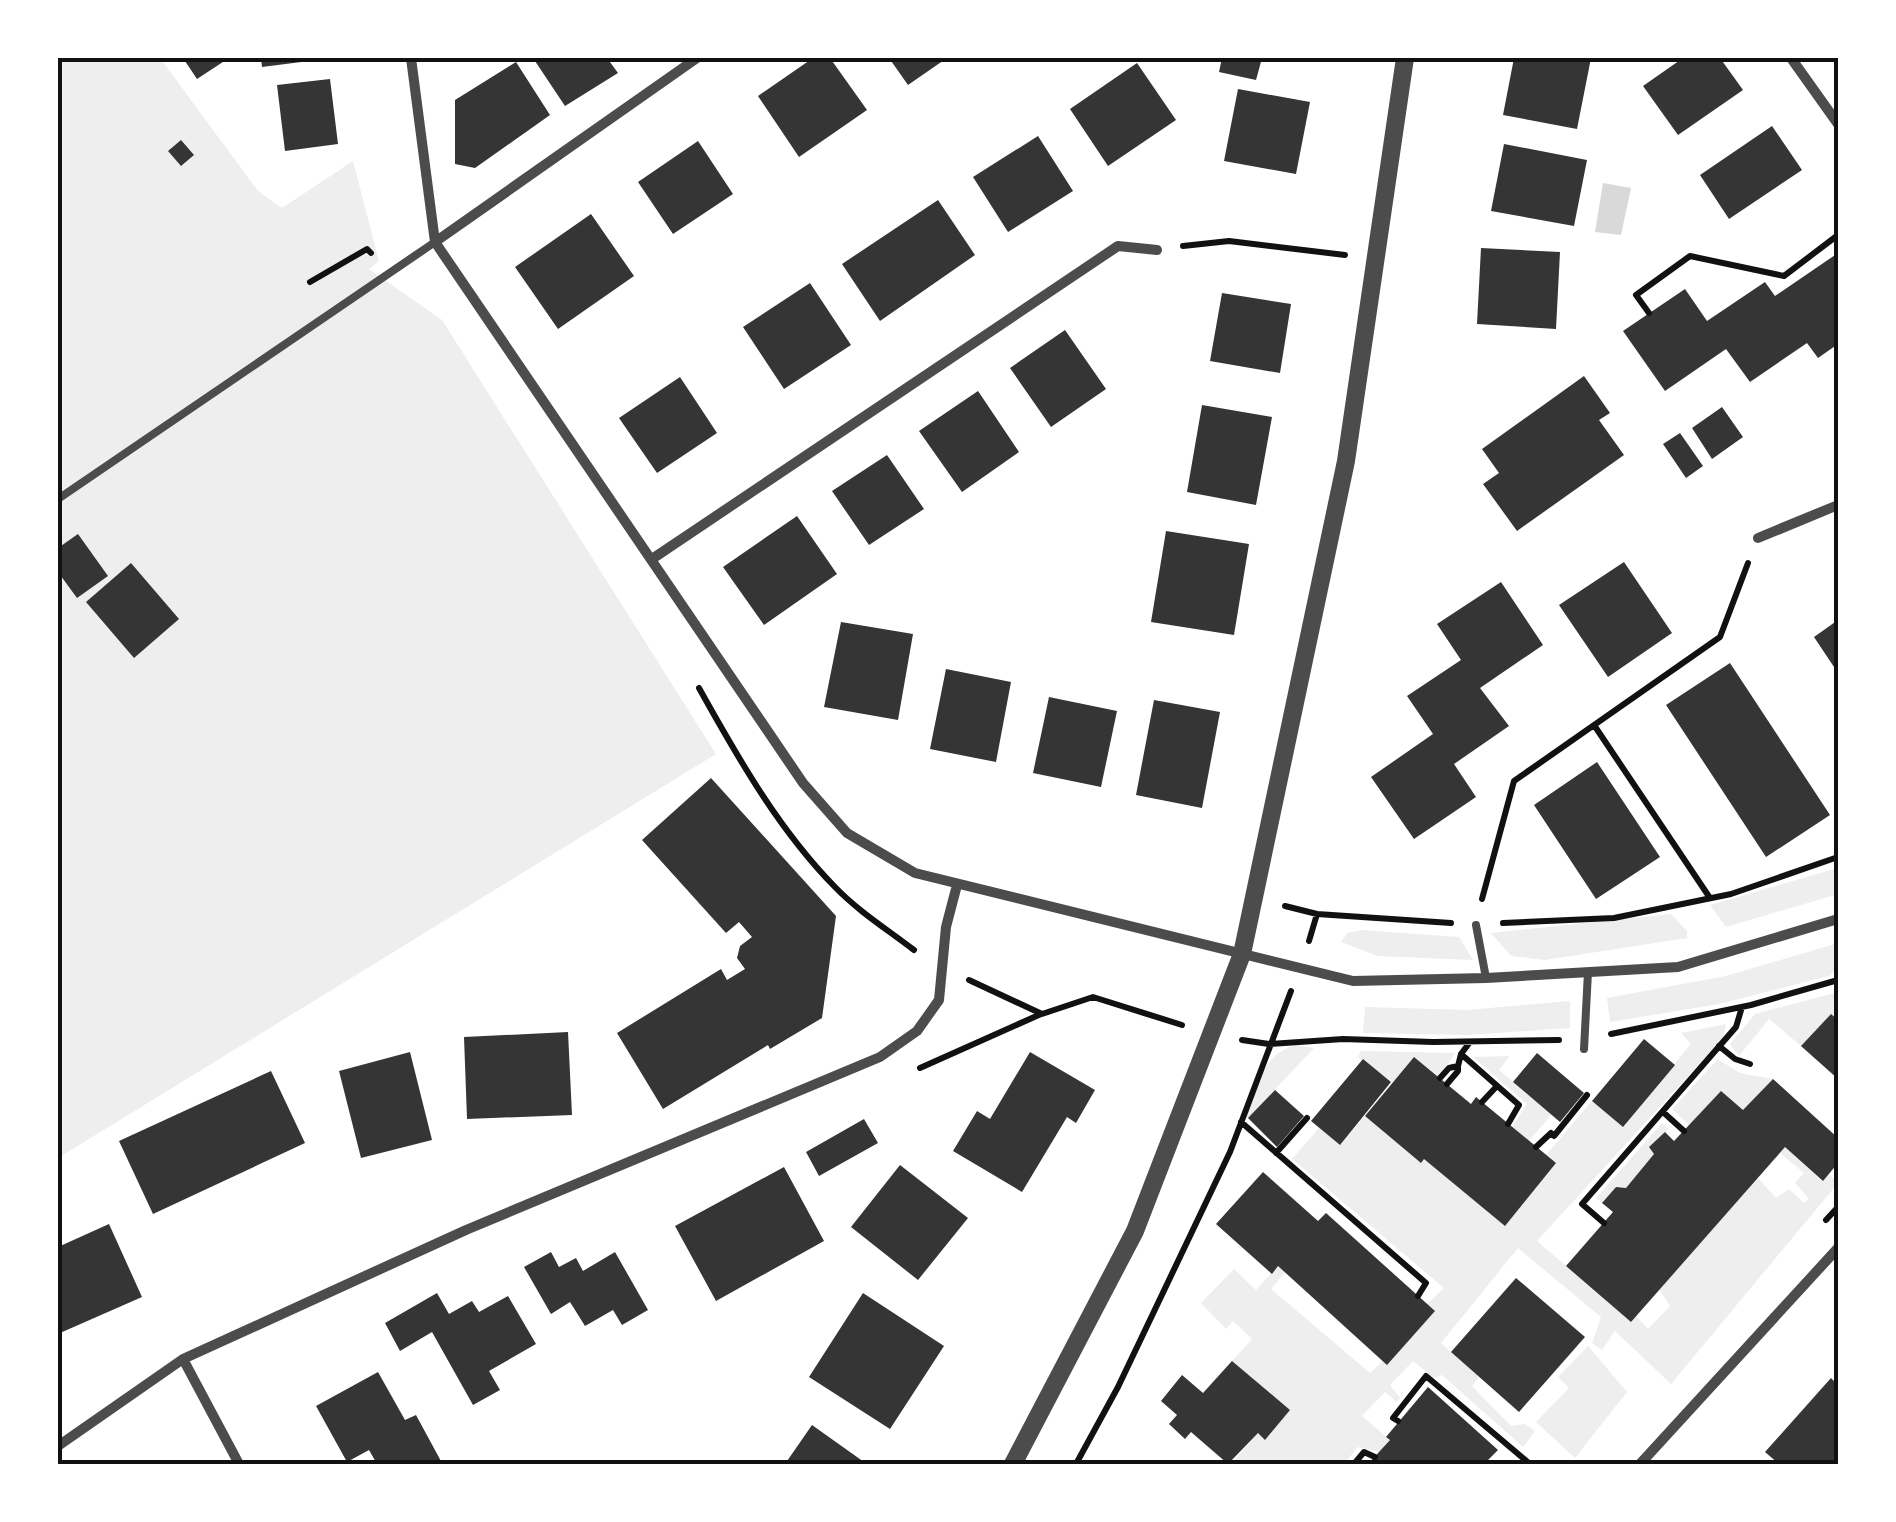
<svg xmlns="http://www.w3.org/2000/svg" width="1896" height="1522" viewBox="0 0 1896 1522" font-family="Montserrat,sans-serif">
  <rect width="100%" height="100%" fill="#fff"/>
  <path fill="#eee" d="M58 58H160L258 191 282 208 353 161 379 261 369 269 442 320 716 754 58 1158Z
    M1838 868V894L1726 927 1710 905Z
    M1671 914 1687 931V938L1545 960 1511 956 1491 933Z
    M1362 930 1459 937 1473 960 1378 956 1341 942 1347 933Z
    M1838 943V968L1829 976 1719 1004 1610 1022 1607 998 1726 976Z
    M1838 992V1020L1831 1014 1801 1046 1769 1019 1739 1056 1730 1044 1755 1014Z
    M1570 1001V1028L1467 1035 1363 1033 1365 1007 1467 1010Z
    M1726 1024 1723 1038 1537 1241 1630 1321 1636 1316 1648 1329 1670 1306 1659 1289 1758 1178 1776 1198 1789 1189 1804 1203 1809 1199 1795 1183 1804 1173 1780 1153 1785 1147 1822 1181 1829 1174 1838 1183 1671 1384 1615 1331 1602 1350 1592 1343 1601 1317 1518 1248 1441 1343 1479 1377 1472 1386 1511 1426 1525 1424 1535 1431 1523 1447 1442 1375 1434 1378 1413 1361 1390 1385 1400 1398 1397 1402 1385 1392 1362 1416 1390 1440 1379 1452 1358 1447 1344 1464H1231L1258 1433 1265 1440 1290 1410 1232 1361 1252 1339 1233 1321 1226 1329 1201 1303 1234 1269 1256 1290 1278 1266 1285 1272 1271 1289 1370 1373 1383 1361 1387 1364 1434 1312 1427 1304 1444 1288 1292 1159 1319 1128 1340 1145 1365 1116 1421 1163 1424 1159 1505 1225 1556 1163 1546 1155 1592 1101 1623 1126 1691 1044 1681 1033Z
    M1295 1045 1314 1048 1248 1118 1246 1115C1258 1085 1262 1055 1295 1045Z
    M1361 1051 1455 1053 1439 1077 1414 1057 1393 1082 1358 1057Z
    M1510 1056 1499 1070 1552 1114 1529 1141 1512 1127 1527 1104 1473 1057Z
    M1718 1059 1740 1073 1773 1079 1743 1110 1721 1092 1689 1125 1672 1109Z
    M1662 1123 1669 1129 1650 1147 1654 1154 1626 1188 1616 1187 1602 1203 1596 1198Z
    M1588 1346 1627 1392 1575 1458 1536 1422 1569 1388 1558 1377Z"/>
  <path fill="#d9d9d9" d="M1603 183 1631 188 1621 235 1595 232Z"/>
  <path fill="#353535" d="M183 58H229L197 79Z
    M261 58H317V60L262 67Z
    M533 58H607L618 73 565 106Z
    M813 58H830L867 110 799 157 758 96Z
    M889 58H947L908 85Z
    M1222 58H1262L1256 80 1219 72Z
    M1514 58H1591L1577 129 1503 115Z
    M1683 58H1720L1743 90 1678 135 1643 86Z
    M516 62 550 115 475 168 455 164V100Z
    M1137 63 1176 120 1108 166 1070 109Z
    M330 79 338 144 285 151 277 85Z
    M1238 89 1310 102 1296 174 1224 161Z
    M1772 126 1802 170 1729 219 1700 175Z
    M1038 136 1073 191 1008 232 973 177Z
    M181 140 194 155 181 166 168 151Z
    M698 141 733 194 673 234 638 182Z
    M1504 144 1587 160 1574 226 1491 211Z
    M938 200 975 255 880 321 842 264Z
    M591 214 634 276 558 329 515 267Z
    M1481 248 1560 252 1556 329 1477 324Z
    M1838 253V344L1818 358 1807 343 1750 382 1726 349 1665 391 1623 331 1685 289 1707 321 1765 282 1775 296Z
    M810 283 851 345 784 389 743 327Z
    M1222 293 1291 304 1280 373 1210 361Z
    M1065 330 1106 389 1051 427 1010 368Z
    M1584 376 1610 413 1599 420 1624 455 1517 531 1483 484 1499 473 1482 449Z
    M680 377 717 433 657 473 619 418Z
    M978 391 1019 452 962 492 919 431Z
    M1202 405 1272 417 1256 505 1187 492Z
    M1722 407 1743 437 1712 459 1692 428Z
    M1680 433 1703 466 1686 478 1663 444Z
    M887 455 924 509 869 545 832 491Z
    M797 516 837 574 764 625 723 567Z
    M1166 531 1249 544 1234 635 1151 622Z
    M78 534 108 576 77 598 58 572V548Z
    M1624 562 1672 633 1608 677 1559 605Z
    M131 563 179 619 134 658 86 602Z
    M1501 582 1543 645 1480 688 1509 726 1454 764 1476 797 1414 839 1371 777 1433 734 1407 696 1461 660 1437 624Z
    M1838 620V673L1814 637Z
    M841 622 913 634 898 720 824 707Z
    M1730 663 1830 815 1766 857 1666 705Z
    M946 669 1011 682 996 762 930 749Z
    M1049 697 1117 711 1101 787 1033 773Z
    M1154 700 1220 712 1202 808 1136 795Z
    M1597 762 1660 857 1596 899 1534 805Z
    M711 778 836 916 822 1018 770 1049 768 1045 663 1109 617 1033 721 969 727 980 745 969 737 958 740 946 752 937 739 922 726 933 642 840Z
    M1831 1014 1838 1020V1079L1801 1046Z
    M568 1032 572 1115 467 1119 464 1037Z
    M1644 1039 1675 1065 1623 1127 1592 1101Z
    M410 1052 432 1140 361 1158 339 1071Z
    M1030 1052 1095 1090 1076 1123 1067 1117 1022 1192 953 1151 977 1111 990 1119Z
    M1537 1053 1584 1093 1560 1122 1513 1082Z
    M1414 1057 1471 1104 1476 1097 1556 1163 1505 1226 1424 1159 1421 1163 1365 1116Z
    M1363 1059 1391 1082 1340 1145 1311 1121Z
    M271 1071 305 1143 153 1214 119 1141Z
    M1773 1079 1838 1138V1163L1823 1181 1785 1147 1631 1322 1566 1266 1613 1212 1602 1203 1616 1187 1626 1188 1654 1154 1649 1147 1665 1132 1674 1141 1721 1091 1743 1110Z
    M1275 1090 1304 1116 1277 1147 1248 1118Z
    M864 1119 878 1143 819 1176 806 1152Z
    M900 1165 968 1218 918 1280 851 1227Z
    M784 1167 824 1241 716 1301 675 1226Z
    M1263 1172 1318 1221 1326 1213 1435 1311 1387 1365 1278 1266 1272 1274 1216 1224Z
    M109 1224 142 1297 60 1333 58 1247Z
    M551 1252 559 1267 576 1258 583 1271 615 1252 648 1310 622 1325 613 1310 585 1326 570 1302 551 1314 524 1267Z
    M1516 1278 1585 1337 1519 1412 1451 1352Z
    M437 1293 449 1314 472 1301 479 1312 508 1296 536 1344 489 1371 500 1390 473 1405 432 1332 400 1351 385 1323Z
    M863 1293 944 1346 890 1429 809 1377Z
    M1232 1361 1290 1410 1265 1440 1258 1433 1228 1464 1191 1432 1185 1439 1169 1424 1177 1415 1161 1401 1182 1375 1203 1393Z
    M378 1372 405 1420 416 1415 442 1463 377 1464 369 1450 347 1462 316 1406Z
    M1831 1378 1838 1385V1464H1779L1765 1452Z
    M1428 1387 1498 1450 1484 1464H1368L1390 1440 1386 1437Z
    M812 1425 864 1462 862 1464H785Z"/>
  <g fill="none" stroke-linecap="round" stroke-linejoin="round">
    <path stroke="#111" stroke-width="6" d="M1183 246 1229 241 1345 255
      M310 282 367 249 371 253
      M1649 313 1636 295 1690 256 1784 276 1838 235
      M699 688C738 758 779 830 835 887 858 911 888 930 914 950
      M1594 725 1710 898
      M1482 899 1514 781 1720 637 1748 563
      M1285 906 1317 914 1451 923
      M1503 923 1614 918 1731 894 1838 857
      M1309 941 1317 914
      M969 980 1042 1014 1093 997 1182 1025
      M1611 1034 1751 1005 1838 980
      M1242 1040 1269 1044 1343 1039 1433 1042 1559 1040
      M1719 1046 1735 1059 1750 1064
      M1461 1054 1519 1105 1508 1124
      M920 1068 1041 1014
      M1440 1078 1449 1068 1458 1066 1461 1054 1470 1042
      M1447 1084 1458 1071V1066
      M1482 1102 1497 1086
      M1663 1112 1684 1131
      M1241 1122 1426 1283 1418 1296
      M1536 1147 1551 1133 1554 1136 1587 1095
      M1276 1153 1307 1118
      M1826 1220 1838 1207
      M1604 1223 1582 1204 1736 1027 1742 1007
      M1398 1421 1393 1418 1426 1376 1530 1464
      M1076 1464 1118 1387 1230 1152 1291 991
      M1354 1464 1364 1452 1375 1457"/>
    <path stroke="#4c4c4c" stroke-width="8" d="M58 499 435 242
      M1476 925 1486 978
      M1584 1049 1588 972"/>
    <path stroke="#4c4c4c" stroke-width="10" d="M411 58 435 242 803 783 847 833 915 873 1353 981 1486 978 1678 967 1838 919
      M1791 58 1838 124
      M435 242 697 58
      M1758 538 1838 505
      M652 559 1118 246 1157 250
      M183 1359 239 1464
      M58 1446 183 1359 466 1230 880 1057 917 1031 939 1000 946 927 957 885
      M1640 1464 1838 1248"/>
    <path stroke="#4c4c4c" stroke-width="18" d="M1013 1464 1135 1231 1242 954 1346 461 1405 58"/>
  </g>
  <rect width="1896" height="1522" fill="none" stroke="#ffffff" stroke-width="120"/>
  <rect x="60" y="60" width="1776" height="1402" fill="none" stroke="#111" stroke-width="4"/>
</svg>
